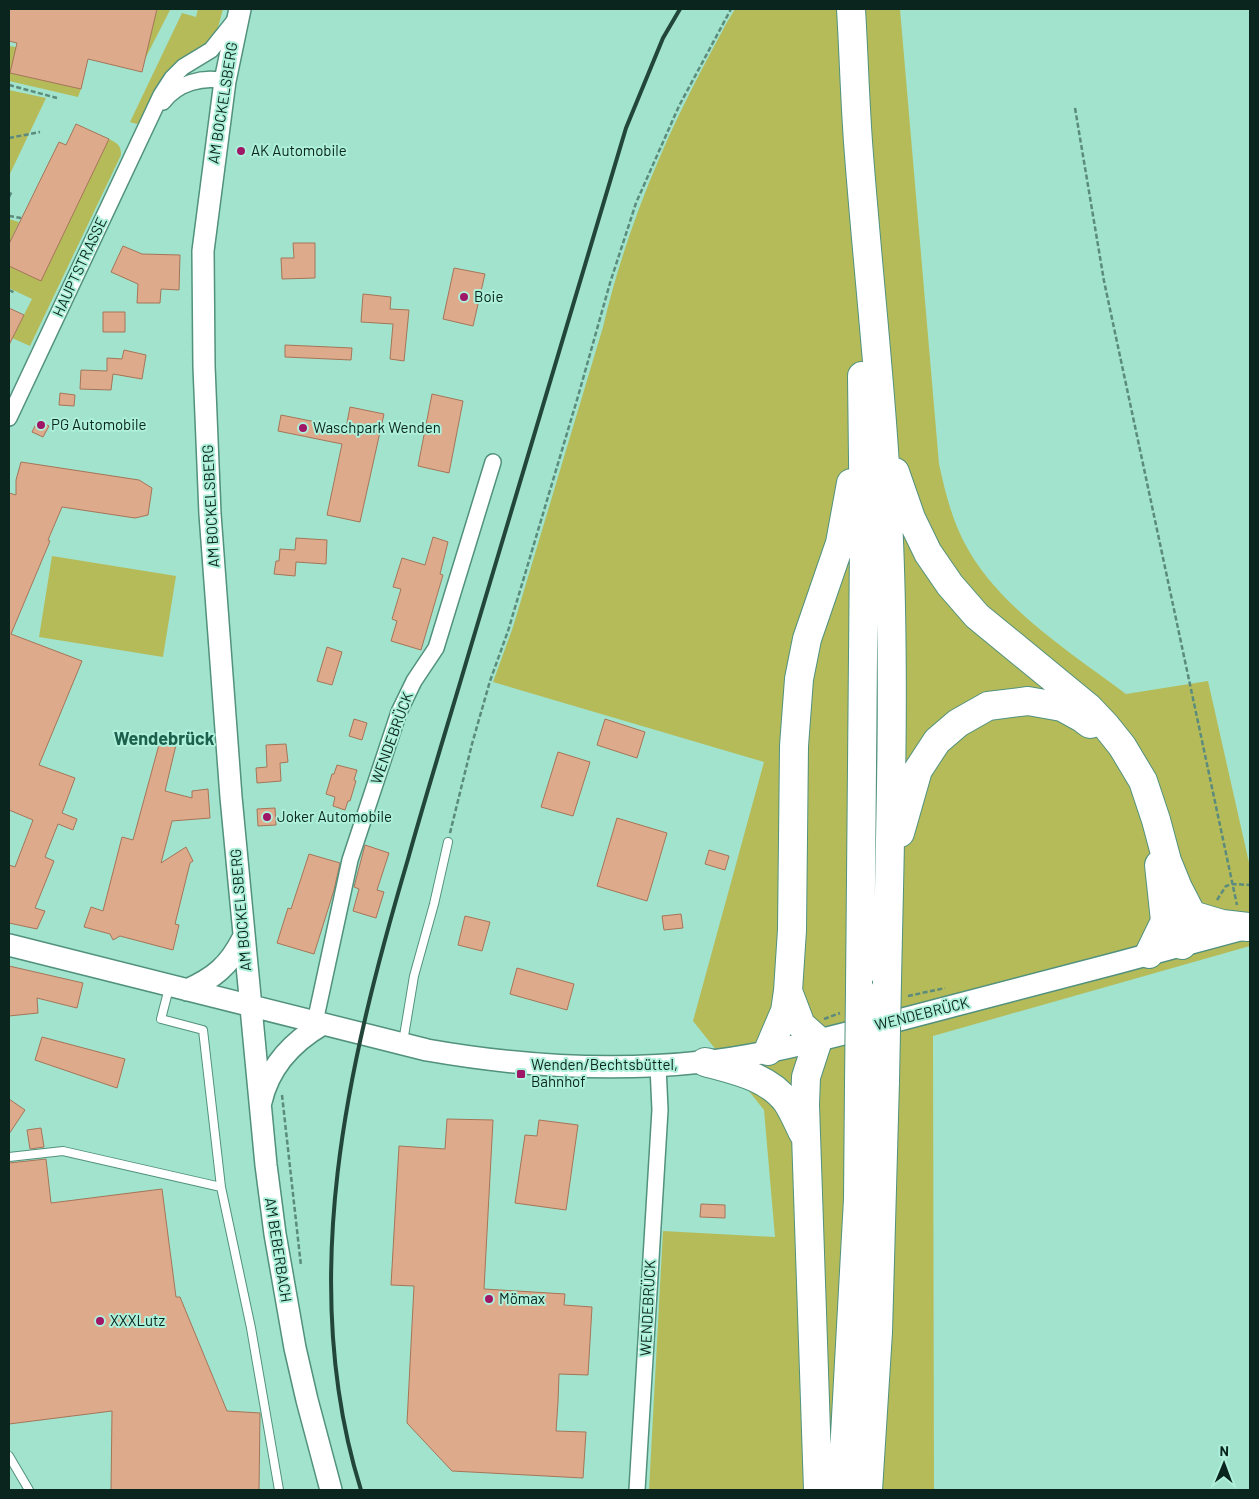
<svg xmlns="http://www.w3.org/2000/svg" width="1259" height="1499" viewBox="0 0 1259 1499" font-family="Barlow,sans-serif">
  <rect width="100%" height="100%" fill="#a1e3cd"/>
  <path fill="#b6bb5a" d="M157 9 170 10 144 61Z
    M198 9H223L216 35 144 119 137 124 130 122 182 13 196 17Z
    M735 9H900L939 464C945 491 951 516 963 540 995 605 1070 652 1126 694L1208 681 1250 867V946L933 1036 934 1490H649L663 1231 775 1237 764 1110 693 1021 764 762 493 682 513 627 603 327C624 237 659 151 702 69 713 49 723 28 735 9Z
    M9 46 16 47 81 89 78 97 9 81Z
    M9 90 46 98 9 176Z
    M109 139C117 143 121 145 121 155L30 346 12 338 32 299 9 288V266L41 280Z
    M9 219 19 222 9 244Z
    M52 556 176 576 163 657 39 637Z"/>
  <path fill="#deaa8c" stroke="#a57558" d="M9 9H157L142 72 88 59 81 89 10 73 17 43 9 41Z
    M76 124 109 139 41 281 9 266V244L58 144 59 142 66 145Z
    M293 243H315V278L282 279 281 258H294Z
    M123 246 142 254 180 255 179 290 161 289 160 303H137L138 284 111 272Z
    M454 268 485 274 473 326 443 319Z
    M363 294 391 297 390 309 409 310 404 361 390 359 393 324 361 322Z
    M9 308 24 315 9 345Z
    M103 312H125V332H103Z
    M285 345 352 348 351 360 285 357Z
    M124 350 146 355 142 379 113 374 111 390 80 389 81 370 107 371V358L122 359Z
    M60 393 75 395 74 406 59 405Z
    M432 394 463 401 449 473 418 466Z
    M350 407 384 414 360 522 327 515 342 444 278 431 281 415 346 428Z
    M38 420 49 426 43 437 32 432Z
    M21 462 139 480 152 488 148 515 135 518 62 507 48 540 50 541 11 634 82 661 39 765 75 778 62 813 77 819 73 830 58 824 45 857 54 861 35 908 45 911 37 929 9 923V865L15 867 33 820 9 810V493L16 495V480Z
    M433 537 448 542 440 574 443 575 421 650 391 641 397 621 392 619 401 589 393 587 402 558 425 565Z
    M296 538 327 540 326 564 296 562 295 576 274 574 276 561H279L280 549 295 550Z
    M327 647 342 652 332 685 317 681Z
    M354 719 367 723 362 740 349 736Z
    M605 719 645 732 637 758 597 745Z
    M160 741 176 745 165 791 192 798V791L208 789 210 818 172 821 161 863 186 847 193 861 190 863 175 924 179 925 173 950 120 936 113 940 110 934 84 927 91 907 103 911 122 837 133 840Z
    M286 744 288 762 280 763 281 781 257 783 256 768 267 767 266 745Z
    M558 752 590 762 573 816 541 807Z
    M337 765 357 770 354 780 356 781 350 801H348L345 810 333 806 335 797 326 794 332 774H334Z
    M275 808 276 825 258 826 257 809Z
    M617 818 667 833 647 901 597 886Z
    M365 845 389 853 377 890 384 892 376 918 353 911 359 889 354 887Z
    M709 850 729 856 725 870 705 864Z
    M309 854 340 863 334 890 314 954 277 943 288 908 291 909Z
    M681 914 683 928 664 930 662 916Z
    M465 916 490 922 482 951 458 945Z
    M9 966 83 983 77 1008 37 998 38 1013 9 1016Z
    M517 968 574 984 567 1010 510 994Z
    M42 1037 125 1059 117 1088 35 1060Z
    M9 1099 25 1110 9 1134Z
    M447 1119 493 1120 484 1289 565 1294 564 1305 592 1307 588 1375 559 1374 558 1402 556 1431 586 1432 583 1478 452 1471 407 1423 414 1286 391 1285 399 1146 445 1149Z
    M539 1120 578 1125 566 1210 515 1203 525 1135 537 1136Z
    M41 1128 44 1147 30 1149 27 1130Z
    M46 1159 51 1203 162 1189 176 1297H180L227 1411 260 1413 259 1490H111L112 1411 9 1424V1163Z
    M701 1204 725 1205V1218L700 1217Z"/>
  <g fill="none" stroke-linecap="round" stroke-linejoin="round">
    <defs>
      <path id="lane" d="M403 1042 414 976 434 904 448 842
        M9 1157 63 1151 221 1187 203 1030 161 1019 169 988
        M221 1187 251 1328 279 1490
        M9 1456 29 1490"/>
      <path id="street" d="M163 102C177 83 203 76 225 81
        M9 418 161 95 172 78 183 67 211 50 235 20
        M315 1022 350 860 399 712 414 681 436 648 493 462
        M637 1490 660 1110 658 1066"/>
      <path id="secondary" d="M240 9 225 81 203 251 204 366 210 514 231 797 266 1165 275 1234 295 1348 307 1400 331 1490
        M9 945 427 1050C518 1066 610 1072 702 1062 770 1055 837 1035 903 1019 1016 990 1130 960 1243 929
        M187 990C214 978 229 966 243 938
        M261 1102C269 1066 292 1042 323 1024"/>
      <path id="highway" d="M851 9C854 58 855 107 859 155 869 284 884 412 889 541 895 687 890 834 887 981
        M895 472 911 518 928 553 950 585 977 616 1088 707 1106 726 1122 746 1143 781 1156 820 1167 861 1178 888 1192 915 1182 945
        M900 833 918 770 937 741 958 723 988 706 1028 701 1062 707 1082 718 1090 724
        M1192 915 1222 924 1248 927
        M1149 954 1165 921 1159 865
        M860 990 864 543 862 376
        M788 991 801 1025 818 1040 806 1077 805 1105 818 1490
        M768 1051 785 1011 788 991 792 930 794 746 799 679 807 639 840 543 851 483
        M705 1062C733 1070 768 1076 787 1102 793 1111 798 1123 803 1133
        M842 1490 858 1199 859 1085
        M868 1490 878 1332 885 1081"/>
    </defs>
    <use href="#lane" stroke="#51917d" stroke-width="10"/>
    <use href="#street" stroke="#51917d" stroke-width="18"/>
    <use href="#secondary" stroke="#51917d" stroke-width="24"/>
    <use href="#highway" stroke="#51917d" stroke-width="30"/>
    <path stroke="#5b8b7c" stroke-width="2.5" stroke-dasharray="5 2.5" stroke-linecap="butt" d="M9 85 57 98
      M1075 108 1104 281 1237 905
      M9 138 40 132
      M9 197 12 191
      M9 216 21 218
      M9 290 15 293
      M450 833 472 744 490 681 508 631 579 393 610 283 636 203 679 106 731 9
      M1217 900 1226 886 1233 884 1250 885
      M908 996 945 988
      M824 1019 840 1013
      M282 1095 301 1266"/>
    <use href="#lane" stroke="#fff" stroke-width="8"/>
    <use href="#street" stroke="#fff" stroke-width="15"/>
    <use href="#secondary" stroke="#fff" stroke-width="21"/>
    <use href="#highway" stroke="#fff" stroke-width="28"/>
    <path stroke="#23463b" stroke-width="4" d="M361 1490C296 1282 348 1062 408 859 427 791 448 724 468 656 520 480 572 304 626 128L663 38 680 9"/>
    <defs>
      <path id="highway-bridge" d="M885 1081 887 981
        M859 1085 860 990"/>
    </defs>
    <use href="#highway-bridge" stroke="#51917d" stroke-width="30" stroke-linecap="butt"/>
    <use href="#highway-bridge" stroke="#fff" stroke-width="28"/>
  </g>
  <g fill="#9e1665" stroke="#aef0da" stroke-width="2">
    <circle cx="241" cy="151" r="5"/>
    <circle cx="464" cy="297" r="5"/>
    <circle cx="41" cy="425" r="5"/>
    <circle cx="303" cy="428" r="5"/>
    <circle cx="267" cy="817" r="5"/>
    <rect x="516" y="1069" width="10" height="10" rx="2.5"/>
    <circle cx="489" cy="1299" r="5"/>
    <circle cx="100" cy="1321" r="5"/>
  </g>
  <g text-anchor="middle" stroke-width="4" stroke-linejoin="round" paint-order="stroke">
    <g font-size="15" fill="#09251d" stroke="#aef0da">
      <text transform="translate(223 103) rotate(-81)" y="5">AM BOCKELSBERG</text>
      <text transform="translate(80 267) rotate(-65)" y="5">HAUPTSTRASSE</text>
      <text transform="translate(211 506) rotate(-93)" y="5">AM BOCKELSBERG</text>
      <text transform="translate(392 738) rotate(-70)" y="5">WENDEBRÜCK</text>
      <text transform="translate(241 910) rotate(-95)" y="5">AM BOCKELSBERG</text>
      <text transform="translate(922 1014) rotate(-14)" y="5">WENDEBRÜCK</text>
      <text transform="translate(278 1250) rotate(81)" y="5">AM BEBERBACH</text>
      <text transform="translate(648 1308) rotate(-87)" y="5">WENDEBRÜCK</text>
    </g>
    <g font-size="15" fill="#09251d" stroke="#aef0da" text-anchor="start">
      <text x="251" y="156">AK Automobile</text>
      <text x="474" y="302">Boie</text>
      <text x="51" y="430">PG Automobile</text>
      <text x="313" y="433">Waschpark Wenden</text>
      <text x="277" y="822">Joker Automobile</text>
      <text x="531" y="1070">Wenden/Bechtsbüttel,<tspan x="531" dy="17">Bahnhof</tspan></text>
      <text x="499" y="1304">Mömax</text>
      <text x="110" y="1326">XXXLutz</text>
    </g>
    <g font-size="18" font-weight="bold" fill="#1b5f4d" stroke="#aef0da">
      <text x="164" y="745">Wendebrück</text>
    </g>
  </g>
  <rect width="1259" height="1499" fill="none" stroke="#09251d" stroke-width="20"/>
  <g transform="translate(1224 1464) rotate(1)" stroke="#aef0da" stroke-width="4" paint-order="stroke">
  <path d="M0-4L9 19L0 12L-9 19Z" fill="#09251d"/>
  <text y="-8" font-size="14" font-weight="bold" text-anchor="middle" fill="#09251d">N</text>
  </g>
</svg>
